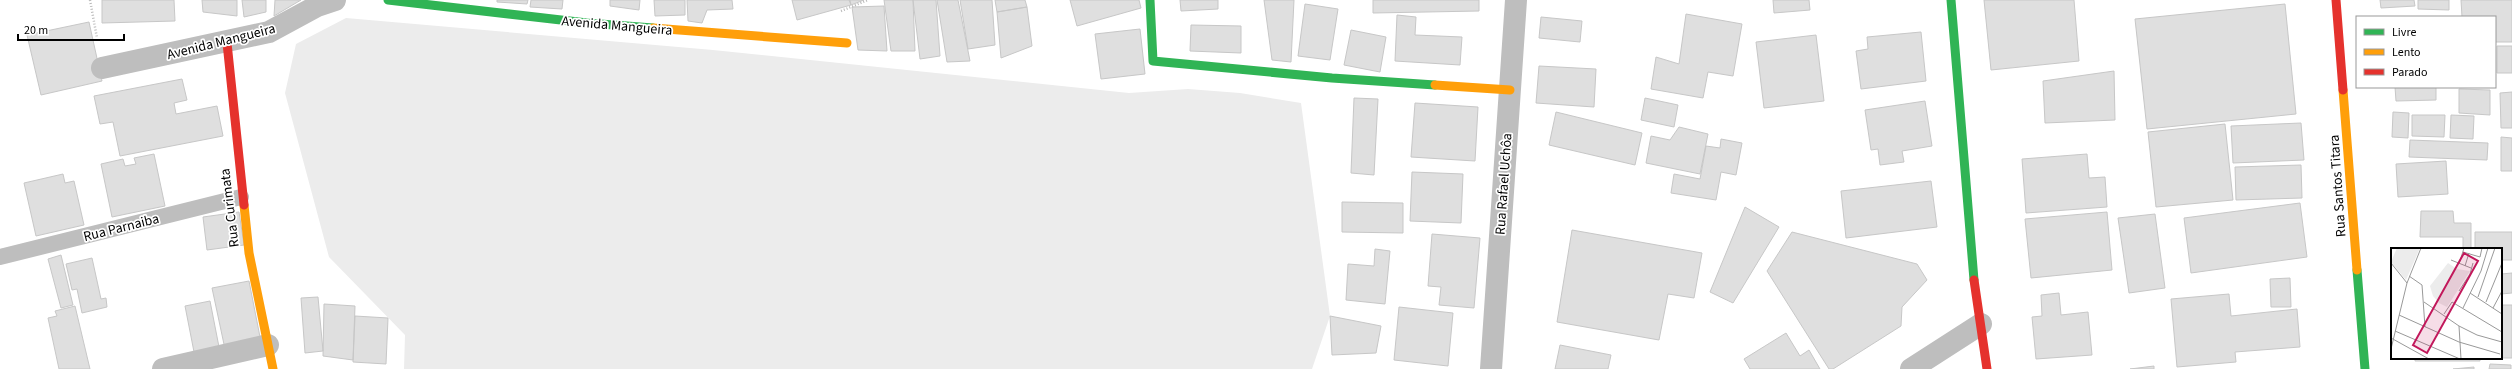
<svg xmlns="http://www.w3.org/2000/svg" width="2512" height="369" viewBox="0 0 2512 369" font-family="'Source Sans 3',sans-serif">
  <rect width="100%" height="100%" fill="#fff"/>
  <path fill="#ececec" d="M346 18 713 50 1129 93 1188 89 1240 93 1301 103 1330 316 1312 369H404L405 335 329 257 285 93 296 44Z"/>
  <path fill="#dfdfdf" stroke="#c7c7c7" d="M102 0H174L175 21 102 23Z
    M202 0H237V16L203 12Z
    M242 0H266V12L244 17Z
    M275 0H301L274 16Z
    M497 0H528L527 4 497 2Z
    M531 0H563L562 9 530 7Z
    M610 0H640L639 10 610 6Z
    M654 0H685V15L655 16Z
    M687 0H732L733 9 707 10 702 23 688 21Z
    M792 0H850L851 5 797 20Z
    M849 0H864L851 5Z
    M884 0H913L915 51H891Z
    M913 0H936L940 56 920 59Z
    M937 0H958L970 61 947 62Z
    M960 0H992L995 45 968 49Z
    M995 0H1025L1027 7 997 12Z
    M1070 0H1139L1141 8 1077 26Z
    M1180 0H1218V9L1181 11Z
    M1264 0H1294L1291 62 1272 60Z
    M1373 0H1479V11L1373 13Z
    M1773 0H1809L1810 10 1774 13Z
    M1984 0H2074L2079 61 1991 70Z
    M2380 0H2414L2415 6 2381 8Z
    M2418 0H2449V10L2418 9Z
    M2461 0H2512V42H2495V17H2462Z
    M1305 4 1338 9 1330 60 1298 56Z
    M2285 4 2296 114 2147 129 2135 19Z
    M884 6 887 51 858 50 852 7Z
    M1027 7 1032 46 1001 58 997 12Z
    M1686 14 1742 24 1733 76 1708 72 1703 98 1651 89 1656 57 1679 64Z
    M1397 15 1416 17 1415 35 1462 37 1460 65 1395 61Z
    M1541 17 1582 21 1580 42 1539 38Z
    M89 22 102 81 41 95 27 35Z
    M1191 25 1241 26V53L1190 51Z
    M1140 29 1145 74 1101 79 1095 34Z
    M1351 30 1386 37 1380 72 1344 65Z
    M1921 32 1926 81 1861 89 1856 51 1868 49 1867 37Z
    M1816 35 1824 101 1764 108 1756 42Z
    M2497 46H2512V73H2497Z
    M1539 66 1596 69 1594 107 1536 103Z
    M2114 71 2115 120 2045 123 2043 81Z
    M182 79 187 100 174 103 176 114 217 106 223 136 120 156 113 122 100 124 94 96Z
    M2395 87H2436V100L2396 101Z
    M2459 89 2490 90V115L2459 113Z
    M2512 92V128H2501L2500 93Z
    M1354 98 1378 99 1374 175 1351 173Z
    M1645 98 1678 105 1674 127 1641 120Z
    M1925 101 1932 146 1902 151 1904 162 1880 165 1878 149 1871 150 1865 110Z
    M1415 103 1478 107 1475 161 1411 157Z
    M1556 112 1642 133 1635 165 1549 145Z
    M2393 112 2409 113 2408 138 2392 137Z
    M2412 115H2445L2444 137 2412 136Z
    M2451 115 2474 116 2473 139 2450 138Z
    M2301 123 2304 160 2233 163 2231 126Z
    M2225 124 2233 200 2156 207 2148 132Z
    M1679 127 1708 134 1700 174 1646 163 1651 136 1670 140Z
    M2501 137 2512 138V171H2501Z
    M1721 139 1742 143 1736 175 1721 172 1716 200 1671 193 1674 174 1700 179 1706 146 1720 148Z
    M2410 140 2488 143 2487 160 2409 157Z
    M154 154 165 206 112 217 101 164 123 159 125 166 136 164 134 158Z
    M2087 154 2089 178 2105 177 2107 207 2026 213 2022 159Z
    M2446 161 2448 194 2398 197 2396 164Z
    M2301 165 2302 198 2236 200 2235 167Z
    M1412 172 1463 174 1461 223 1410 221Z
    M63 174 65 183 74 181 84 225 36 236 24 183Z
    M1931 181 1937 227 1846 238 1841 191Z
    M1342 202 1403 203V233L1342 232Z
    M2300 203 2307 257 2191 273 2184 218Z
    M1745 207 1779 227 1733 303 1710 292Z
    M2421 211H2453L2454 223H2471V249H2463V237H2420Z
    M239 212 244 245 207 250 203 217Z
    M2107 212 2112 270 2031 278 2025 219Z
    M2155 214 2165 288 2129 293 2118 218Z
    M1572 230 1702 253 1694 298 1668 294 1659 340 1557 322Z
    M1792 232 1917 264 1927 280 1902 307 1901 326 1833 369H1829L1767 271Z
    M2475 232H2512V260H2501V249H2475Z
    M1432 234 1480 238 1474 308 1439 305 1441 287 1428 286Z
    M1375 249 1390 251 1385 304 1346 300 1348 264 1374 266Z
    M61 255 73 305 61 308 48 259Z
    M92 258 101 299 106 298 107 307 82 313 77 289 72 290 66 264Z
    M2512 273V293L2501 294V274Z
    M2290 278 2291 307H2271L2270 279Z
    M249 281 261 342 225 349 212 288Z
    M2059 293 2061 315 2088 312 2092 355 2036 359 2032 317 2042 316 2041 295Z
    M2229 294 2231 316 2297 309 2300 347 2235 352 2236 362 2177 367 2171 299Z
    M318 297 323 351 305 353 301 298Z
    M210 301 220 352 195 357 185 306Z
    M324 304 355 306 353 360 323 356Z
    M2501 305H2512V358H2492H2501Z
    M75 306 90 369H59L48 318 57 316 55 311Z
    M1399 307 1453 313 1448 366 1394 360Z
    M355 316 388 318 386 364 353 362Z
    M1330 316 1381 326 1376 353 1332 355Z
    M1786 333 1800 356 1809 350 1820 369H1750L1744 359Z
    M1560 345 1611 355 1608 369H1555Z
    M2415 358H2480V361H2415Z
    M2490 364 2511 365V369H2489Z
    M2154 366V369H2130Z
    M2474 367V369H2453Z"/>
  <g fill="none" stroke-linecap="round" stroke-linejoin="round">
    <path stroke="#b9b9b9" stroke-width="2.5" stroke-dasharray="1 2" stroke-linecap="butt" d="M90 0 97 38
      M841 11 868 0"/>
    <path stroke="#bebebe" stroke-width="16" d="M0 257 241 197"/>
    <path stroke="#bebebe" stroke-width="22" d="M102 68 269 32 317 6 335 0
      M163 369 268 345
      M1491 369 1516 0
      M1911 369 1981 324"/>
    <path stroke="#30b455" stroke-width="9" d="M388 0 587 23 653 28
      M1150 0 1153 61 1332 78 1435 85
      M1951 0 1974 280
      M2357 270 2365 369"/>
    <path stroke="#ff9f0a" stroke-width="9" d="M653 28 847 43
      M1435 85 1510 90
      M2343 90 2357 270
      M244 205 249 253 273 369"/>
    <path stroke="#e5322d" stroke-width="9" d="M2336 0 2343 90
      M227 43 244 205
      M1974 280 1987 369"/>
  </g>
  <g text-anchor="middle" stroke-width="3.5" stroke-linejoin="round" paint-order="stroke">
    <g font-size="14" fill="#000" stroke="#fff">
      <text transform="translate(617 25) rotate(5)" y="5">Avenida Mangueira</text>
      <text transform="translate(221 41) rotate(-14)" y="5">Avenida Mangueira</text>
      <text transform="translate(1503 184) rotate(-86)" y="5">Rua Rafael Uchôa</text>
      <text transform="translate(2337 186) rotate(-94)" y="5">Rua Santos Titara</text>
      <text transform="translate(229 208) rotate(-97)" y="5">Rua Curimata</text>
      <text transform="translate(121 227) rotate(-14)" y="5">Rua Parnaiba</text>
    </g>
  </g>
  <g transform="translate(2391 248)">
    <rect width="111" height="111" fill="#fff"/>
    <path d="M6 0H29L15 32 0 14ZM57 15 66 21 79 23 56 59 48 55 42 48 39 38Z" fill="#ececec"/>
    <path fill="none" stroke="#999" stroke-width="1" d="M72 4 89 9 91 0M60 12 80 20M0 15 16 35M68 16 73 0M74 18 78 5M18 28 31 37 34 79M68 43 79 26 82 15M79 45 111 66M87 49 104 0M33 54 68 78 86 87 111 94M95 54 111 15M72 60 90 23 97 0M102 60 111 43M53 66 61 54 111 84M8 67 68 94 109 106M68 78 70 111M4 83 69 111M0 90 38 111M0 101 16 35 30 0"/>
    <path fill="#c2185b" fill-opacity="0.15" stroke="#c2185b" stroke-width="2" d="M73 5 87 13 36 105 22 97Z"/>
    <rect width="111" height="111" fill="none" stroke="#000" stroke-width="2"/>
  </g>
  <rect x="2356" y="16" width="140" height="72" fill="#ffffff" stroke="#999999"/>
  <rect x="2364" y="29" width="20" height="6" fill="#30b455" stroke="#999999"/>
  <text x="2392" y="36" font-size="12" fill="#000000">Livre</text>
  <rect x="2364" y="49" width="20" height="6" fill="#ff9f0a" stroke="#999999"/>
  <text x="2392" y="56" font-size="12" fill="#000000">Lento</text>
  <rect x="2364" y="69" width="20" height="6" fill="#e5322d" stroke="#999999"/>
  <text x="2392" y="76" font-size="12" fill="#000000">Parado</text>
  <path d="M18 34v6h106v-6" fill="none" stroke="#000000" stroke-width="2"/>
  <text x="24" y="34" font-size="12" fill="#000000" stroke="#ffffff" stroke-width="3" paint-order="stroke">20 m</text>
</svg>
